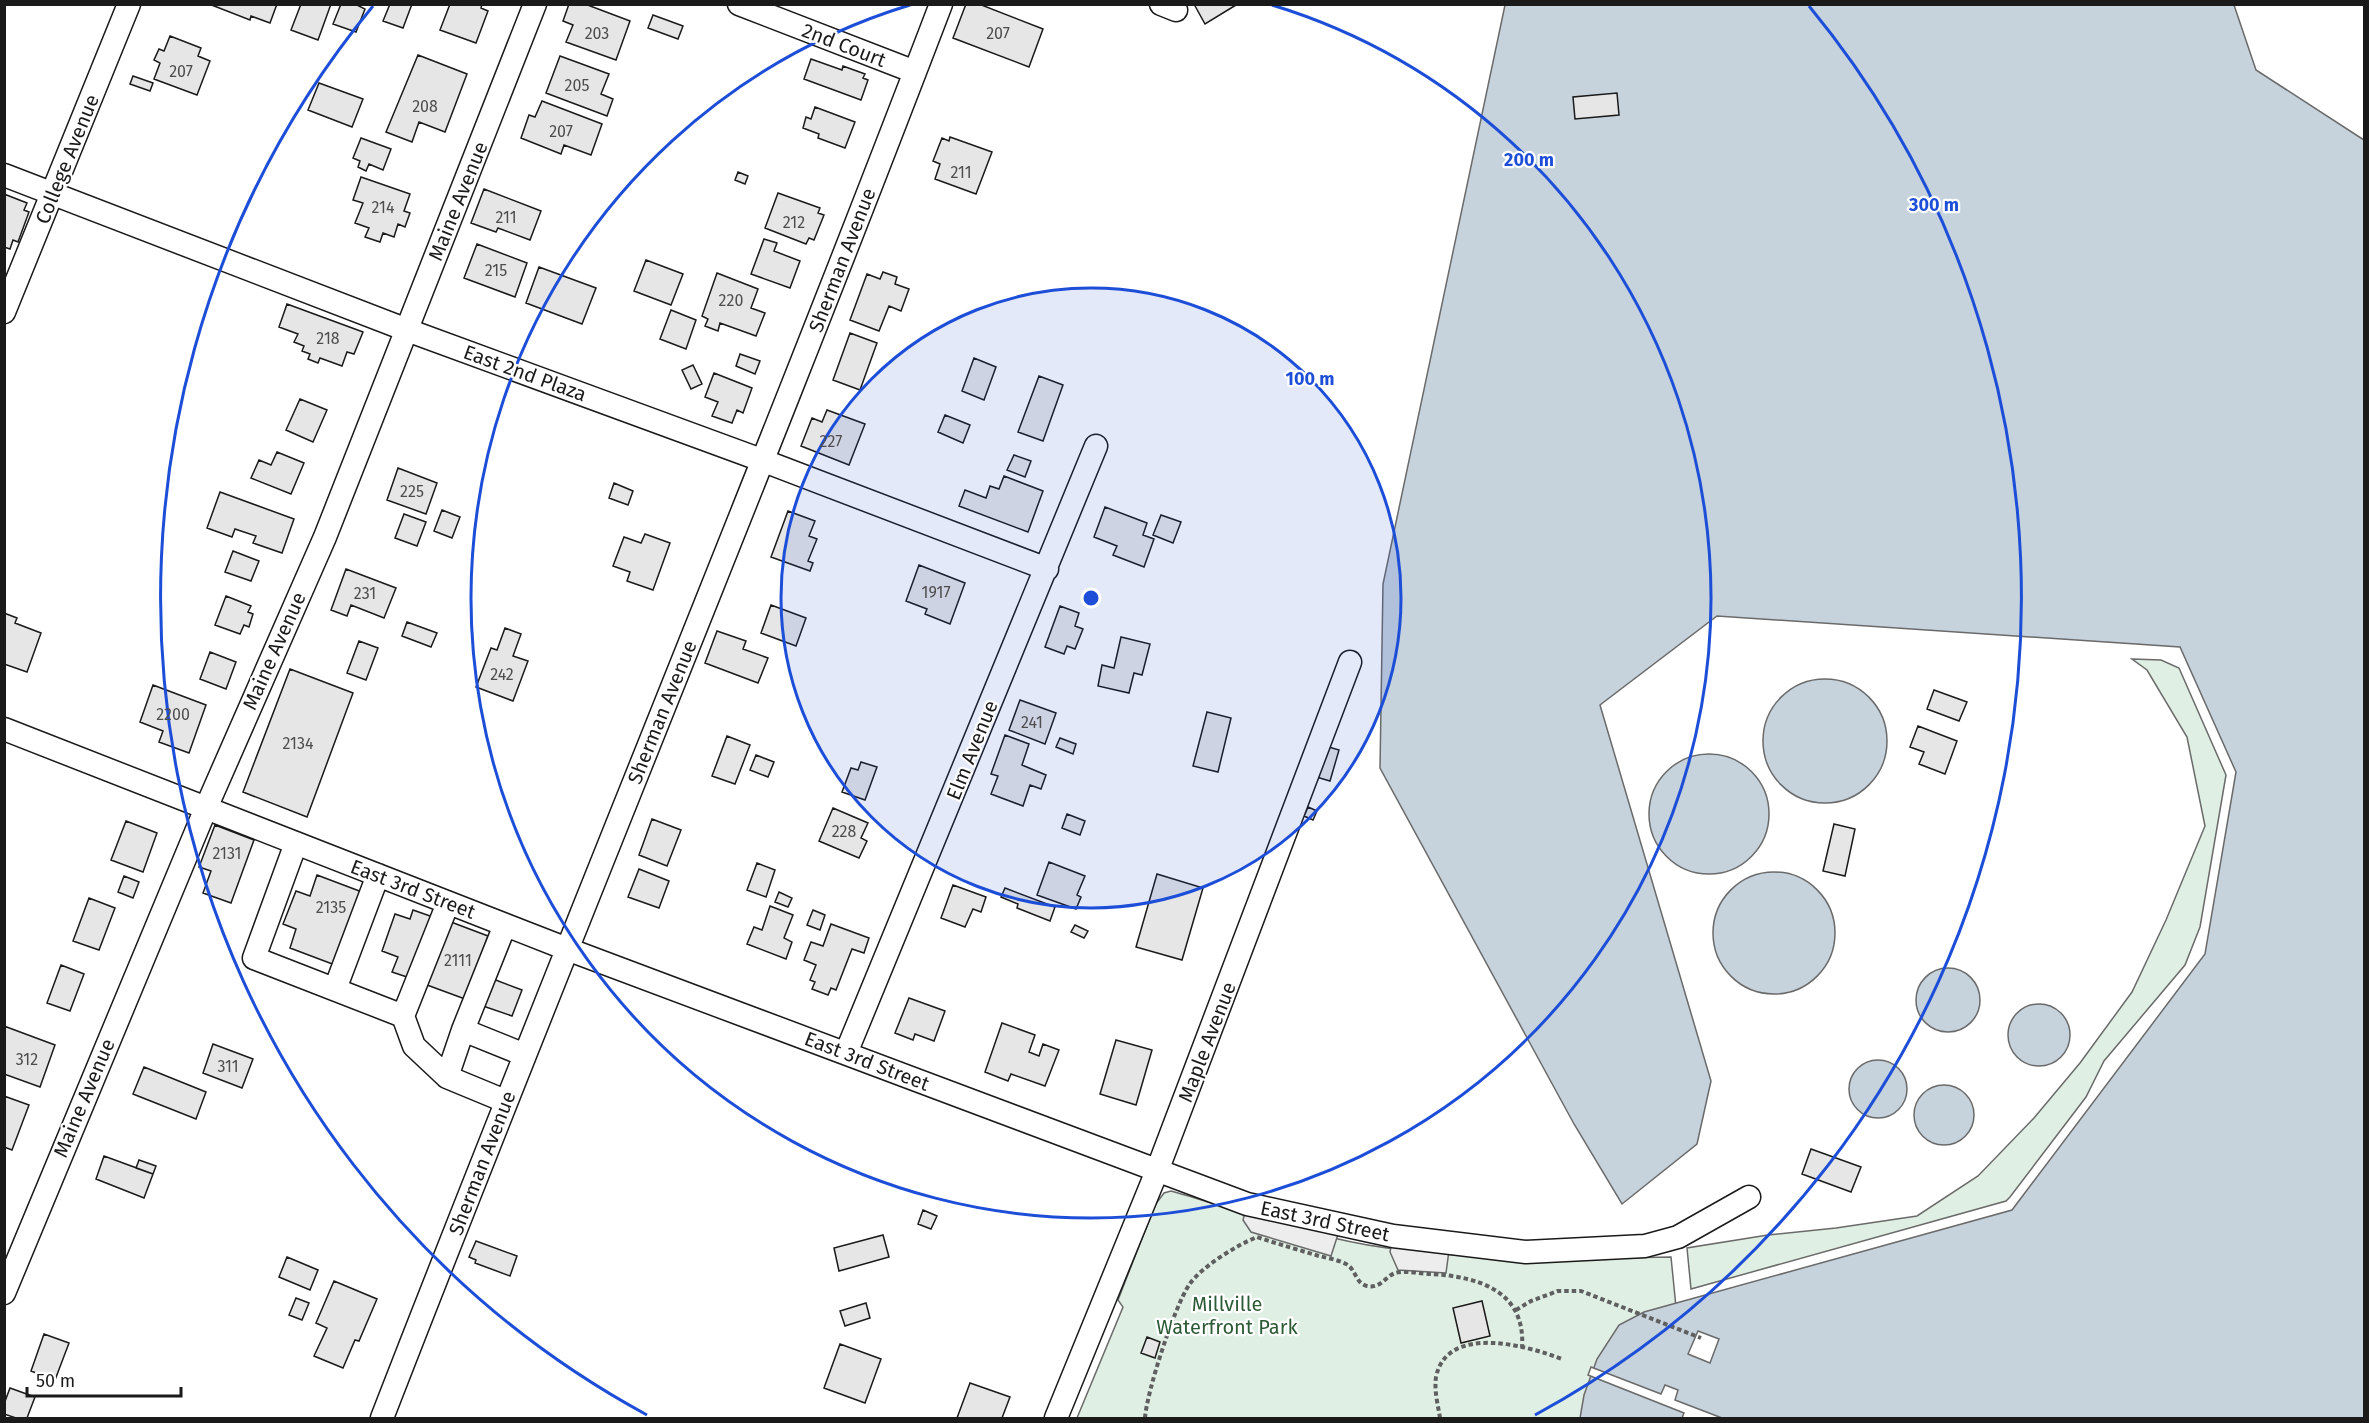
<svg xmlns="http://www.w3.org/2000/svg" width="2369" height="1423" viewBox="0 0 2369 1423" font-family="'Fira Sans',sans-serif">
  <rect width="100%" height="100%" fill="#fff"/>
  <path fill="#e0efe3" stroke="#6a6a6a" stroke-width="1.5" d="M2132 659 2161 660 2179 668 2226 775 2200 927 2185 965 2104 1061 2086 1097 2010 1197 2006 1201 1691 1289 1687 1248 1768 1235 1836 1228 1917 1216 1978 1176 2034 1118 2080 1063 2132 992 2166 920 2205 826 2187 737 2147 670Z
    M1171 1191C1242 1211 1314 1238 1387 1248 1481 1261 1577 1258 1671 1257L1676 1307 1903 1418H1077L1123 1307 1118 1300 1155 1205 1164 1193Z"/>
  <path fill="#ededed" stroke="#6a6a6a" stroke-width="1.5" d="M1247 1204 1341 1225 1331 1256 1251 1232 1243 1220Z
    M1393 1236 1450 1243 1446 1273 1398 1270 1390 1252Z"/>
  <path fill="#c6d2dc" stroke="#6a6a6a" stroke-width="1.5" d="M1505 5H2234L2256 70 2364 140V1418H1580L1584 1395 1597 1359 1619 1325 1644 1312 2012 1210 2205 954 2236 772 2180 647 1717 616 1600 705 1711 1081 1697 1144 1622 1204 1574 1124 1380 768 1383 584Z
    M1763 741a62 62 0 1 1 124 0a62 62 0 1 1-124 0Z
    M1649 814a60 60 0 1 1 120 0a60 60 0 1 1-120 0Z
    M1713 933a61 61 0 1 1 122 0a61 61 0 1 1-122 0Z
    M1916 1000a32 32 0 1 1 64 0a32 32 0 1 1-64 0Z
    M2008 1035a31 31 0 1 1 62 0a31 31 0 1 1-62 0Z
    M1849 1089a29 29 0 1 1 58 0a29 29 0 1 1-58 0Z
    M1914 1115a30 30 0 1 1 60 0a30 30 0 1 1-60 0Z"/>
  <path fill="#fff" stroke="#6a6a6a" stroke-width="1.5" d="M1698 1331 1719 1339 1710 1363 1688 1354Z
    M1591 1367 1661 1394 1665 1385 1678 1390 1675 1400 1722 1418H1682L1684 1413 1588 1375Z"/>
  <path fill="#e6e6e6" stroke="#1a1a1a" stroke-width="1.5" d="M209 4H277L270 23 251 16 250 20Z
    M301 4H331L318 40 291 30Z
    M341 4H355L365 9 356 32 333 24Z
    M390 4H412L403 28 383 21Z
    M450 4H482L481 8 488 11 476 43 440 30Z
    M569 4H585L630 21 616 60 566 42 573 25 563 21Z
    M966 4H979L1043 29 1029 67 953 38Z
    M1194 4H1235L1236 5 1205 24Z
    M653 15 683 26 678 39 648 28Z
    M170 36 201 48 198 56 210 61 197 95 154 79 160 63 154 60 159 49 164 51Z
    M418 55 467 74 445 132 419 122 412 142 386 132Z
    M560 56 609 74 601 94 613 99 607 116 546 93Z
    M811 59 842 70 843 66 865 74 863 78 868 80 861 100 804 79Z
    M133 76 153 83 150 91 130 84Z
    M319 83 363 99 352 127 308 110Z
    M1617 93 1619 115 1575 119 1573 97Z
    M542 101 602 124 591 155 564 145 561 154 521 138 529 115 535 117Z
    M815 107 855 122 845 148 818 138 819 134 803 128 806 117 811 119Z
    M950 137 992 152 976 194 935 179 940 164 933 161 942 138 949 141Z
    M361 138 391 149 383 170 369 164 366 171 358 167 360 161 353 158Z
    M738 172 748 176 745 184 735 180Z
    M361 177 410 194 404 211 410 213 405 227 398 224 394 237 383 233 380 242 365 237 369 228 355 223 363 203 353 200Z
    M484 189 541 211 530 240 498 228 496 232 471 223Z
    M778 193 820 208 818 213 824 215 814 240 809 238 806 244 765 228Z
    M4 194 27 203 24 210 29 212 18 242 13 240 10 249 4 247Z
    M764 239 777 243 774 251 800 261 790 288 751 274Z
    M477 244 527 263 515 297 464 278Z
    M646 260 683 274 671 305 634 291Z
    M539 267 596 288 582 324 526 303Z
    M883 272 897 277 895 284 909 289 901 311 889 306 879 331 850 320 867 274 880 279Z
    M717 273 758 289 751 308 765 313 756 336 720 323 718 331 705 326 708 319 702 316Z
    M287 304 363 332 354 354 347 352 342 366 320 358 318 363 308 359 310 354 302 351 304 346 294 342 298 334 279 327Z
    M671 310 696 320 686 349 660 339Z
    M850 333 877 343 860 390 833 380Z
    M740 354 760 361 755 374 736 366Z
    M974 358 996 367 984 400 962 391Z
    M693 365 702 384 691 389 682 370Z
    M714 373 752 388 743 413 737 410 732 423 712 416 718 402 705 397Z
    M1039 376 1063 385 1043 441 1018 432Z
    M300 399 327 410 313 442 286 430Z
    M827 410 865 424 849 465 801 446 812 418 822 422Z
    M945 415 970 425 963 443 938 432Z
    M277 452 304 463 291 494 251 478 259 460 271 465Z
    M1014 455 1031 461 1025 477 1007 470Z
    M398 468 437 483 426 514 387 500Z
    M1004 476 1043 491 1028 532 959 506 965 490 986 498 990 486 999 489Z
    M614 483 633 491 628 505 609 498Z
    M220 492 294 519 282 553 253 543 256 536 235 529 232 537 207 528Z
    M1105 507 1147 523 1143 535 1154 539 1144 567 1113 555 1117 546 1094 537Z
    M442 510 460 517 452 538 434 531Z
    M788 511 815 521 809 536 817 539 808 561 813 563 810 571 771 557Z
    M404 514 426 522 417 546 395 538Z
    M1161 515 1181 522 1173 543 1153 535Z
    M645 534 670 543 653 590 627 581 630 572 613 566 624 537 641 543Z
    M233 551 259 561 251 581 225 572Z
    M919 565 965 583 950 624 925 614 927 609 906 601Z
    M346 569 396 588 384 618 351 605 347 616 331 610Z
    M226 596 251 606 248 612 253 614 249 627 244 625 240 634 215 625Z
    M771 605 806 618 796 646 761 633Z
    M1060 606 1079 613 1075 626 1083 629 1075 649 1067 646 1064 654 1045 647Z
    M4 613 17 618 15 623 41 633 27 672 4 664Z
    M407 622 437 633 431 647 402 636Z
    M505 628 521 634 513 656 528 661 513 701 476 687 491 648 497 650Z
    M717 631 746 641 743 649 768 658 758 683 705 663Z
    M1121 637 1150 644 1142 675 1134 673 1129 693 1098 686 1102 665 1114 668Z
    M359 641 378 648 366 680 347 673Z
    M210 652 236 662 226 689 200 679Z
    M290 669 353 693 307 817 243 792Z
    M153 685 206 705 189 753 159 742 163 731 140 722Z
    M1934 690 1967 702 1959 721 1927 709Z
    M1020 700 1056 713 1045 744 1009 730Z
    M1207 712 1231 718 1218 772 1193 766Z
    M1918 726 1957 741 1945 774 1919 764 1924 752 1910 747Z
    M1005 735 1029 744 1022 765 1046 775 1041 789 1030 785 1023 806 991 794 998 776 991 774Z
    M727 736 750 745 735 784 712 776Z
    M1060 738 1076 744 1073 754 1056 747Z
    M1322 745 1339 750 1330 781 1313 776Z
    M756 755 774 762 768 777 750 770Z
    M861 762 877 767 865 800 842 792 851 768 858 770Z
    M1308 807 1317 811 1313 820 1304 816Z
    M833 808 868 823 861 838 867 841 859 858 819 841Z
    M1067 814 1085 821 1080 835 1062 828Z
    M652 819 681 830 667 866 639 855Z
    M126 821 157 833 143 872 111 860Z
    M1834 824 1855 829 1845 876 1823 871Z
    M215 825 254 840 231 903 203 893 211 871 199 867Z
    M1049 862 1085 876 1077 895 1081 897 1076 909 1037 895Z
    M757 863 775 870 766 897 747 890Z
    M639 869 669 881 659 908 628 897Z
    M1157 874 1203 888 1182 960 1136 947Z
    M317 875 362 892 335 965 290 948 296 929 283 924 296 891 310 896Z
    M124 876 139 882 133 898 118 892Z
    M953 885 986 897 981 912 973 909 965 927 941 918Z
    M1005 888 1055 907 1050 921 1017 908 1018 904 1001 897Z
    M779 892 792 898 788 907 775 902Z
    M89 898 115 908 99 950 73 941Z
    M770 906 793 915 784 938 792 942 786 959 747 944 754 927 762 930Z
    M413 910 433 917 410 978 392 972 398 957 382 951 395 914 410 919Z
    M813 910 825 915 820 930 807 925Z
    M451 922 488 936 465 999 427 985Z
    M831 924 869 938 864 953 852 949 836 990 831 988 828 995 812 989 815 982 810 980 816 965 804 960 811 942 823 946Z
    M1075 925 1088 931 1084 938 1071 932Z
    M61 965 84 974 70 1011 47 1003Z
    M493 979 522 990 512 1016 483 1006Z
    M909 998 945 1011 934 1041 915 1034 913 1040 895 1033Z
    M1002 1023 1035 1035 1029 1052 1039 1056 1043 1044 1059 1050 1045 1086 1011 1074 1008 1081 985 1072Z
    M4 1026 55 1045 40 1087 4 1074Z
    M1116 1040 1152 1050 1136 1105 1100 1094Z
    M213 1044 253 1059 242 1088 203 1073Z
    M144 1067 206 1092 196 1119 133 1094Z
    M4 1096 29 1105 12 1150 4 1147Z
    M1811 1149 1861 1167 1851 1192 1802 1174Z
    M104 1156 153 1174 144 1198 96 1179Z
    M139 1160 156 1166 153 1174 136 1168Z
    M923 1210 937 1216 931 1229 918 1224Z
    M883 1235 889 1257 839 1271 834 1248Z
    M476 1241 517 1256 510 1276 475 1263 476 1260 469 1257Z
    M287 1257 318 1270 310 1290 279 1277Z
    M334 1281 377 1299 359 1341 355 1340 343 1368 314 1356 327 1328 316 1323Z
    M296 1298 309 1303 302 1320 289 1315Z
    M1482 1301 1490 1336 1461 1343 1453 1308Z
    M866 1303 870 1318 845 1326 840 1311Z
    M44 1334 69 1343 55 1380 31 1371Z
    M1147 1337 1160 1342 1155 1358 1141 1353Z
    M840 1344 881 1359 865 1403 824 1388Z
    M970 1383 1010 1397 1002 1418H957Z
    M10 1388 35 1397 27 1418H16L4 1414V1404Z"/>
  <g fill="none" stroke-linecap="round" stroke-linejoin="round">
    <defs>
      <path id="minor" d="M739 4 915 72
        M1161 4 1176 10
        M4 175 407 330 764 461 1047 569
        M4 312 129 4
        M4 729 567 949 1247 1204 1393 1236 1526 1252 1645 1246 1678 1237 1749 1197
        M296 843 254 958 403 1016 414 1046 447 1077 505 1101
        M505 925 463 1030 525 1055
        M335 989 378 875
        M403 1016 448 903
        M846 1053 1096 446
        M447 1077 463 1030
        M4 1293 206 808 325 537 535 4
        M382 1418C565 946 760 478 941 4
        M1056 1418 1157 1171 1350 662"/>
    </defs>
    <use href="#minor" stroke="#1a1a1a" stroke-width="25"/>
    <path stroke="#5f5f5f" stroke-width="4" stroke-dasharray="4.5 3" stroke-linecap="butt" d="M1516 1310 1531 1301 1558 1291H1581L1701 1338
      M1145 1418C1147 1391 1174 1308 1189 1285 1201 1267 1237 1245 1257 1237 1278 1244 1299 1250 1319 1256 1328 1258 1338 1260 1346 1264 1356 1269 1355 1283 1367 1286 1380 1289 1385 1277 1395 1273 1406 1270 1421 1274 1432 1274 1479 1277 1526 1291 1522 1348
      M1440 1418C1438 1405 1434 1391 1436 1377 1447 1323 1528 1346 1562 1359"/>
    <use href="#minor" stroke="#fff" stroke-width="22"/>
  </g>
  <circle cx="1091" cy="598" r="310" fill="#1d4ed8" fill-opacity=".12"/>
  <g fill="none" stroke="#1d4ed8" stroke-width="3">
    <circle cx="1091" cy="598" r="310"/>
    <path d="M1272 5A620 620 0 1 1 910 5"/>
    <path d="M647 1415A930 930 0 0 1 373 6M1809 6A930 930 0 0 1 1535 1415"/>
  </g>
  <g text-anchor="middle" stroke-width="4.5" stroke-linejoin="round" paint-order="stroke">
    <g font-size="16" fill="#4d4d4d">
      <text x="597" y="39">203</text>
      <text x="998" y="39">207</text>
      <text x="181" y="77">207</text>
      <text x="577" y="91">205</text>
      <text x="425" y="112">208</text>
      <text x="561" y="137">207</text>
      <text x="961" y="178">211</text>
      <text x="383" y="213">214</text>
      <text x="506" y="223">211</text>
      <text x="794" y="228">212</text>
      <text x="496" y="276">215</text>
      <text x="731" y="306">220</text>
      <text x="328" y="344">218</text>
      <text x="831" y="447">227</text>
      <text x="412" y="497">225</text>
      <text x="936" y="598">1917</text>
      <text x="365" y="599">231</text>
      <text x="502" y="680">242</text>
      <text x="173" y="720">2200</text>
      <text x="1032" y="728">241</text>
      <text x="298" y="749">2134</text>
      <text x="844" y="837">228</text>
      <text x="227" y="859">2131</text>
      <text x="331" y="913">2135</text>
      <text x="458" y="966">2111</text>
      <text x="27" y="1065">312</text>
      <text x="228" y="1072">311</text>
    </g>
    <g font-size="20" fill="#1a1a1a" stroke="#fff">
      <text transform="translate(844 45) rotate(21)" y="7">2nd Court</text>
      <text transform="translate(67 159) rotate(-68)" y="7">College Avenue</text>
      <text transform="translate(458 201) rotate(-68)" y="7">Maine Avenue</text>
      <text transform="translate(842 260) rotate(-69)" y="7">Sherman Avenue</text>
      <text transform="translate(525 373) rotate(20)" y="7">East 2nd Plaza</text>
      <text transform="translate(274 651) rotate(-66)" y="7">Maine Avenue</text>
      <text transform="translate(662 712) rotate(-68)" y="7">Sherman Avenue</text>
      <text transform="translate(972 750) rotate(-68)" y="7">Elm Avenue</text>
      <text transform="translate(413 889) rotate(21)" y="7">East 3rd Street</text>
      <text transform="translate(1207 1042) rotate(-69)" y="7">Maple Avenue</text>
      <text transform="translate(867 1061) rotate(21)" y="7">East 3rd Street</text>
      <text transform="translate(84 1098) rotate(-67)" y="7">Maine Avenue</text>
      <text transform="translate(482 1163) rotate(-69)" y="7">Sherman Avenue</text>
      <text transform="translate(1325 1221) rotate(12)" y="7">East 3rd Street</text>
    </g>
    <g font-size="20" fill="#2b5a34" stroke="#fff">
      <text x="1227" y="1311">Millville<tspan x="1227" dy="23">Waterfront Park</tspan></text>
    </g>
  </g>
  <circle cx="1091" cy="598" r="9" fill="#1d4ed8" stroke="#fff" stroke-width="3"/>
  <g font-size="18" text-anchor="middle" font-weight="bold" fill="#1d4ed8" stroke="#fff" stroke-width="4.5" stroke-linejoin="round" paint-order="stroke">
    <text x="1529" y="166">200 m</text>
    <text x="1934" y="211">300 m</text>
    <text x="1310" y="385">100 m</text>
  </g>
  <rect width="2369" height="1423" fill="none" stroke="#1a1a1a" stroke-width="12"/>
  <path d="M27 1387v9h154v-9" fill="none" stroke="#1a1a1a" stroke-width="3"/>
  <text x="36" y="1387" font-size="18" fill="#1a1a1a" stroke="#ffffff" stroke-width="4.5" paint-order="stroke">50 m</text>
</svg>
